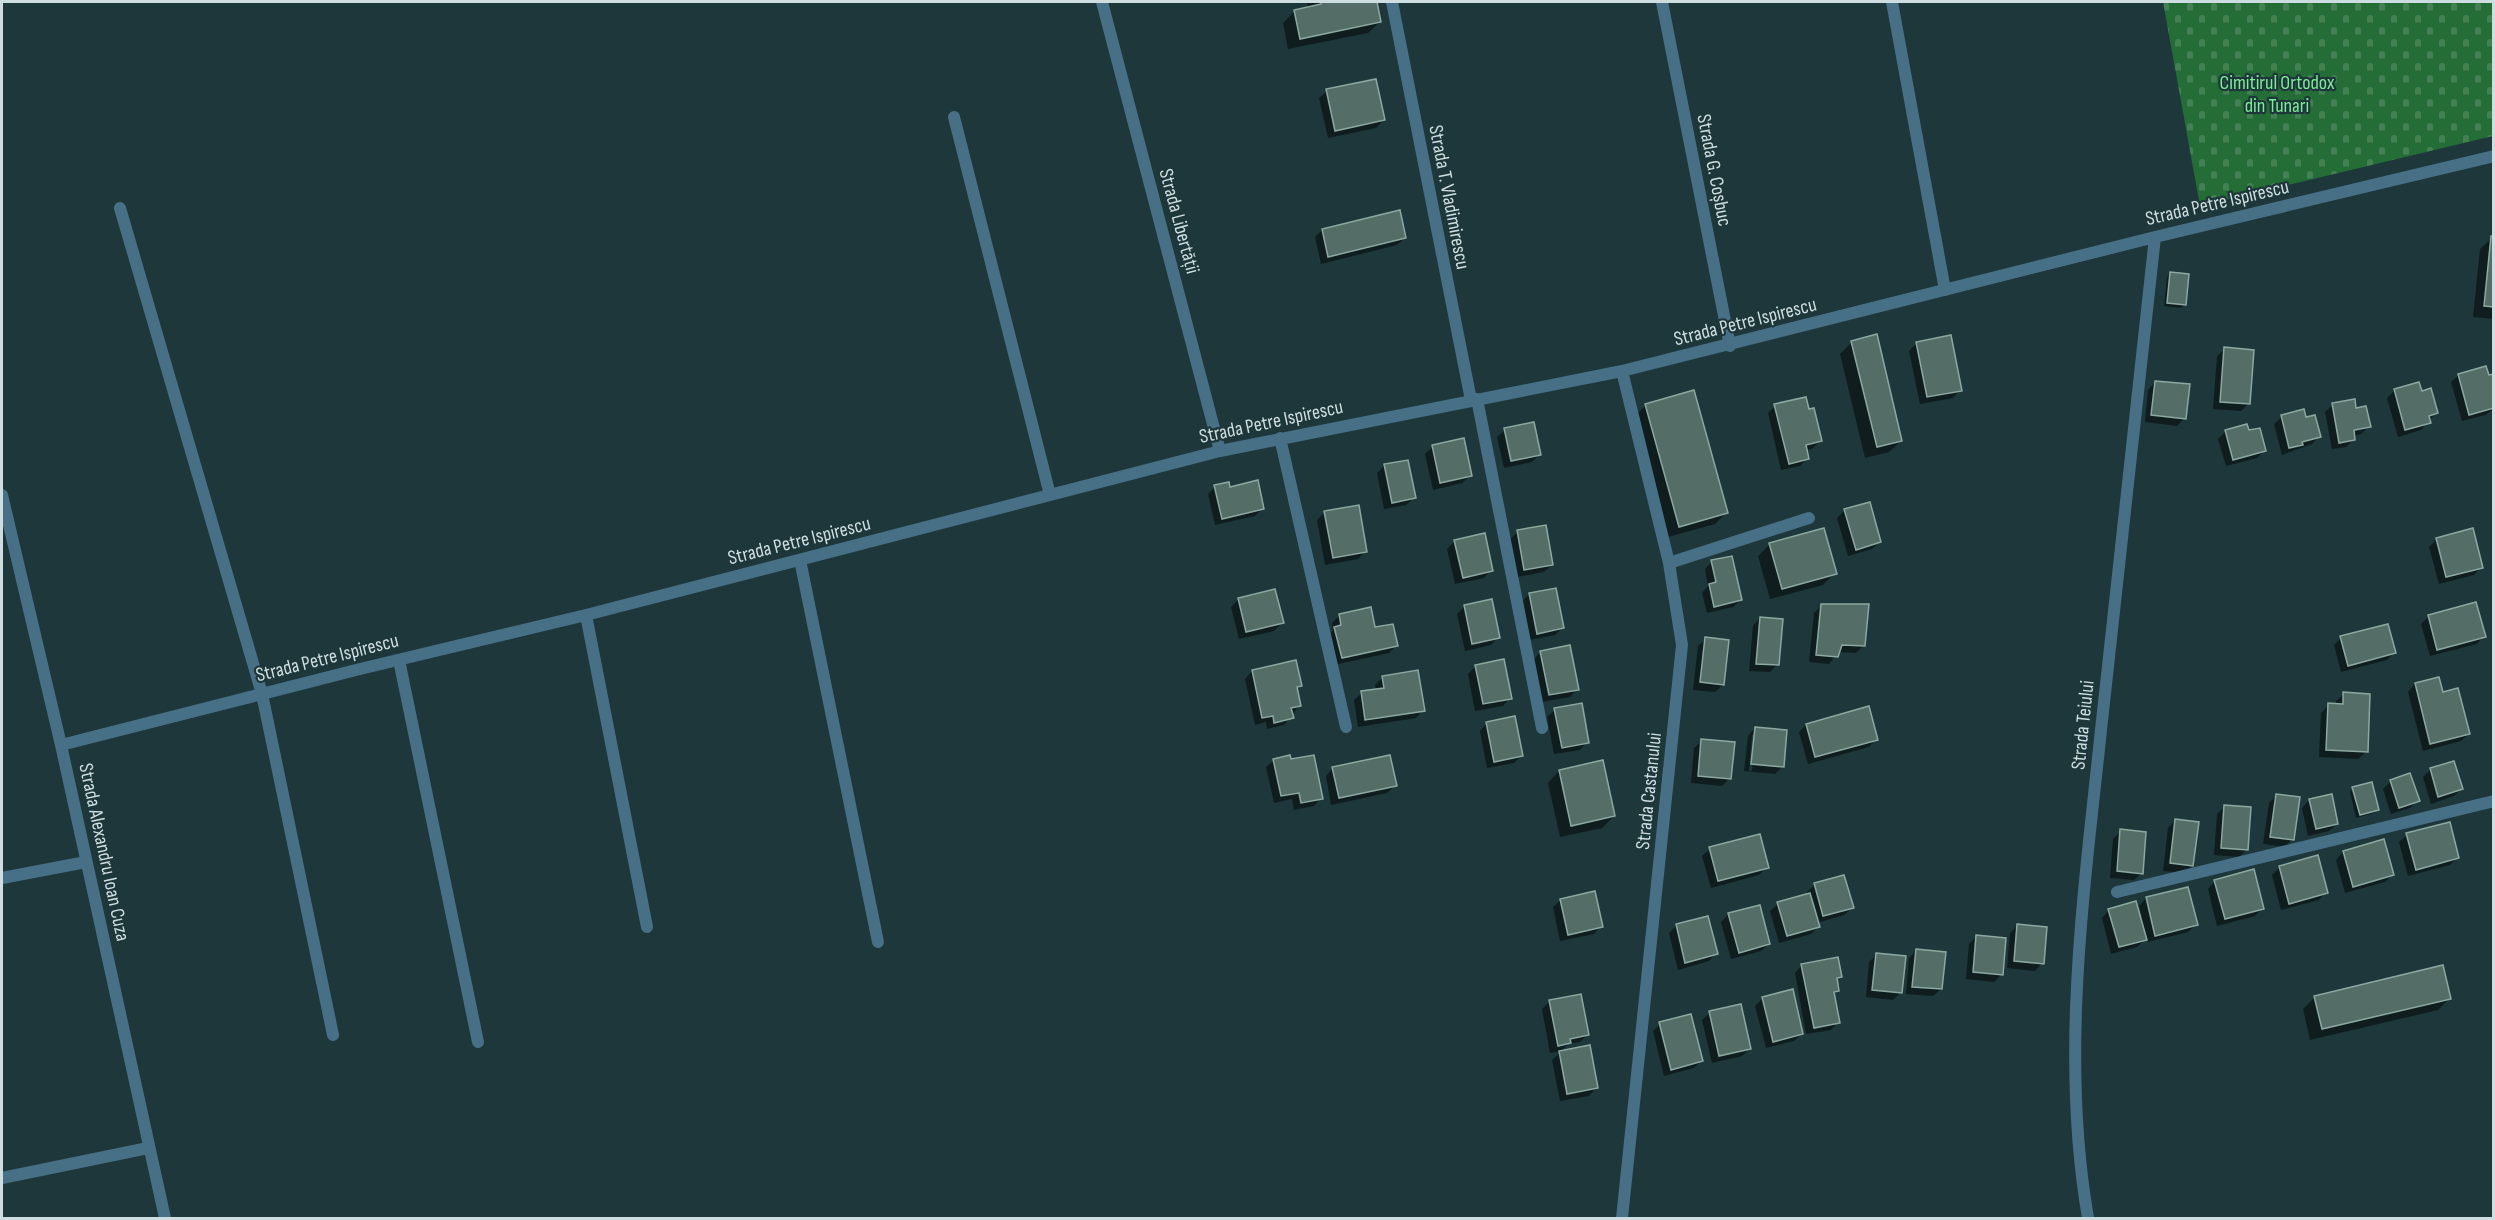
<svg xmlns="http://www.w3.org/2000/svg" width="2495" height="1220" viewBox="0 0 2495 1220" font-family="'Sofia Sans Condensed',sans-serif">
  <defs>
    <pattern id="cemetery-stones" width="16" height="16" patternUnits="userSpaceOnUse" patternTransform="scale(1.5)"><rect width="16" height="16" fill="#256d37"/><path d="M2 7V4a2 2 0 0 1 4 0v3zM10 15v-3a2 2 0 0 1 4 0v3z" fill="#438154"/></pattern>
  </defs>
  <rect width="100%" height="100%" fill="#1d373a"/>
  <path fill="url(#cemetery-stones)" d="M2163 2H2493V136L2200 206Z"/>
  <path fill="#0007" fill-rule="evenodd" d="M1307 2H1376L1380 22 1368 33 1288 49 1283 23 1295 11 1308 8Z
    M1327 91 1384 120 1376 128 1328 138 1319 98Z
    M1322 230 1405 238 1397 245 1321 264 1315 237Z
    M2492 238H2494V319L2473 317 2480 249Z
    M2170 273 2184 305 2181 308 2164 306 2167 277Z
    M1852 342 1901 441 1889 452 1865 458 1840 354Z
    M1917 343 1960 390 1953 398 1920 404 1909 351Z
    M2225 349 2248 404 2241 411 2213 409 2217 356Z
    M2459 375 2488 377 2494 376V409L2485 415 2462 421 2451 382Z
    M2155 382 2185 418 2177 426 2145 422 2148 390Z
    M2395 390 2436 413 2421 430 2398 437 2387 398Z
    M1646 405 1726 513 1715 524 1668 537 1634 417Z
    M2333 405 2355 409 2369 426 2361 434 2353 436 2354 439 2346 447 2332 449 2325 412ZM2362 427V430L2347 433 2346 430Z
    M1775 406 1820 441 1812 449 1806 450 1808 458 1800 466 1781 470 1768 413Z
    M2282 417 2305 419 2319 436 2312 444 2282 455 2274 424Z
    M1505 430 1540 454 1532 462 1504 468 1497 437Z
    M2226 431 2248 432 2265 450 2257 458 2226 466 2218 439Z
    M1433 447 1470 476 1462 483 1433 490 1425 454Z
    M1385 465 1414 498 1406 505 1384 509 1377 473Z
    M1215 487 1229 488 1263 508 1255 516 1215 525 1208 494Z
    M1845 510 1880 542 1872 549 1848 556 1837 518Z
    M1325 512 1366 551 1358 559 1325 565 1317 520Z
    M2472 530 2481 567 2474 575 2439 584 2429 547 2436 540Z
    M1518 532 1552 565 1544 572 1517 577 1510 539Z
    M1455 541 1491 570 1484 578 1455 584 1447 549Z
    M1770 544 1835 573 1823 585 1770 599 1758 556Z
    M1712 562 1741 600 1733 607 1707 613 1702 593 1708 586 1705 569Z
    M1529 594 1563 627 1555 635 1530 640 1522 602Z
    M1239 599 1282 623 1274 631 1239 639 1231 607Z
    M1465 606 1498 637 1491 645 1465 651 1457 614Z
    M1821 606 1864 645 1856 653 1838 652 1829 664 1809 662 1814 613Z
    M1339 616 1396 646 1389 653 1334 665 1328 636 1333 630 1332 623Z
    M2429 616 2484 636 2477 644 2430 656 2421 624Z
    M1760 618 1777 665 1770 672 1749 671 1753 626Z
    M2341 638 2394 653 2387 660 2341 672 2334 645Z
    M1706 639 1723 685 1715 692 1693 690 1698 646Z
    M1541 652 1577 689 1570 697 1542 702 1533 660Z
    M1476 666 1510 698 1503 706 1475 711 1468 674Z
    M1252 671 1300 686 1296 690 1299 706 1284 725 1267 729 1266 722 1255 725 1245 679Z
    M1383 677 1423 710 1416 718 1358 727 1354 700 1362 693 1376 690 1375 685Z
    M2415 684 2442 694 2469 734 2461 741 2423 751 2408 692Z
    M2344 694 2366 752 2358 759 2319 757 2321 713 2329 705H2336V701Z
    M1555 710 1587 742 1580 750 1554 754 1547 717Z
    M1487 723 1521 756 1514 763 1487 768 1480 731Z
    M1806 725 1876 739 1869 747 1808 764 1799 732Z
    M1755 728 1783 766 1775 774 1744 771 1748 736ZM1752 735H1755L1752 771H1749Z
    M1702 741 1730 778 1722 786 1691 783 1694 748Z
    M1274 760 1321 798 1314 806 1294 810 1292 799 1274 803 1266 767Z
    M1333 768 1395 786 1387 793 1331 805 1326 776Z
    M2430 770 2461 789 2454 796 2431 804 2423 777Z
    M1559 771 1614 816 1602 828 1560 837 1548 783Z
    M2391 781 2418 800 2410 808 2391 814 2383 789Z
    M2353 788 2377 810 2374 813 2356 818 2350 792Z
    M2277 795 2292 839 2285 847 2263 844 2269 803Z
    M2309 800 2337 824 2329 831 2308 836 2302 808Z
    M2224 807 2247 849 2239 857 2214 855 2217 814Z
    M2175 820 2192 866 2184 873 2163 871 2168 828Z
    M2121 831 2142 873 2134 880 2110 878 2113 839Z
    M2407 835 2457 858 2450 865 2408 876 2399 842Z
    M1710 849 1767 867 1759 875 1711 888 1702 856Z
    M2343 852 2392 875 2385 882 2345 893 2336 860Z
    M2317 857 2326 892 2319 900 2281 910 2272 875 2279 868Z
    M2215 881 2262 909 2255 916 2217 926 2208 889Z
    M1815 885 1852 908 1844 915 1817 923 1818 927 1811 934 1779 943 1770 911 1778 904 1808 895 1807 892Z
    M2146 898 2196 925 2188 932 2148 942 2147 938 2137 947 2111 954 2102 918 2109 910 2142 918 2139 906Z
    M1561 900 1601 926 1594 934 1560 941 1553 907Z
    M1729 914 1769 944 1761 951 1731 959 1721 922Z
    M1677 925 1716 953 1709 961 1678 970 1669 933Z
    M2018 925 2042 963 2035 971 2007 968 2010 933Z
    M1977 936 2002 974 1994 982 1966 979 1969 944Z
    M1916 951 1941 989 1933 996 1906 994 1909 958Z
    M1876 955 1901 992 1893 1000 1866 997 1869 962Z
    M1802 965 1840 976 1836 981 1838 990 1833 995 1838 1022 1831 1030 1806 1034 1795 973Z
    M2315 997 2450 998 2438 1010 2310 1040 2303 1009Z
    M1763 998 1802 1034 1794 1041 1766 1048 1755 1006Z
    M1549 1002 1588 1034 1580 1042 1568 1044 1560 1053 1596 1088 1589 1096 1560 1101 1552 1060 1562 1051 1550 1053 1542 1009Z
    M1710 1013 1750 1049 1742 1056 1712 1063 1702 1020Z
    M1660 1024 1701 1061 1694 1068 1664 1076 1653 1031Z"/>
  <path fill="#546e67" stroke="#8ca8a0" stroke-width="1.5" d="M1321 2H1377L1381 22 1300 39 1294 10 1321 4Z
    M1376 79 1385 120 1335 131 1326 89Z
    M1400 210 1406 238 1328 257 1322 229Z
    M2491 236H2494V307L2484 306Z
    M2170 272 2189 274 2186 305 2167 303Z
    M1877 334 1902 441 1877 447 1851 341Z
    M1951 335 1962 391 1927 397 1916 342Z
    M2224 347 2254 350 2250 404 2220 402Z
    M2486 366 2489 375 2494 374V408L2469 415 2458 374Z
    M2155 381 2190 384 2186 419 2151 415Z
    M2419 382 2422 391 2431 388 2438 413 2429 416 2431 423 2405 430 2394 389Z
    M1694 390 1728 513 1679 527 1645 404Z
    M1806 397 1809 409 1814 408 1822 441 1806 445 1809 459 1789 464 1774 404Z
    M2355 399 2356 408 2366 406 2371 427 2354 430 2355 440 2339 443 2332 403Z
    M2304 409 2306 417 2315 415 2321 437 2302 442 2303 445 2289 448 2281 415Z
    M1534 422 1541 455 1511 461 1504 428Z
    M2247 424 2249 430 2260 428 2266 451 2233 460 2225 430Z
    M1464 438 1472 476 1440 483 1432 445Z
    M1408 460 1416 498 1392 503 1384 464Z
    M1258 480 1264 509 1222 519 1214 485 1229 482 1230 487Z
    M1870 502 1881 542 1856 550 1844 509Z
    M1359 505 1367 552 1333 558 1324 511Z
    M1546 525 1553 565 1524 570 1517 530Z
    M1824 528 1837 574 1782 589 1769 543Z
    M2473 528 2483 568 2446 577 2436 538Z
    M1485 533 1493 571 1463 578 1454 540Z
    M1732 556 1742 600 1714 607 1709 584 1716 582 1711 560Z
    M1556 588 1564 628 1537 634 1529 593Z
    M1275 589 1284 623 1246 632 1238 598Z
    M1492 599 1500 638 1472 644 1464 605Z
    M2476 602 2486 637 2437 650 2428 615Z
    M1821 604H1869L1865 646 1842 645 1838 657 1816 655Z
    M1371 607 1375 627 1393 624 1398 646 1342 658 1334 627 1341 625 1339 614Z
    M1760 617 1783 619 1779 665 1756 664Z
    M2388 624 2396 653 2348 666 2340 636Z
    M1705 637 1729 640 1724 685 1700 682Z
    M1570 645 1579 690 1549 695 1540 651Z
    M1504 659 1512 699 1483 704 1475 665Z
    M1296 660 1302 686 1297 687 1301 706 1291 708 1294 718 1274 723 1273 716 1262 718 1252 670Z
    M1418 670 1425 711 1365 720 1361 691 1384 688 1382 676Z
    M2439 677 2443 692 2458 688 2470 734 2430 744 2415 683Z
    M2343 692 2370 694 2368 752 2326 750 2328 703 2343 704Z
    M1582 703 1589 743 1562 748 1554 708Z
    M1869 706 1878 740 1815 757 1806 724Z
    M1515 716 1523 756 1494 762 1486 722Z
    M1755 727 1787 730 1784 767 1751 764Z
    M1701 739 1735 742 1731 779 1698 776Z
    M1290 755 1291 759 1314 755 1323 799 1301 803 1299 793 1281 796 1273 759Z
    M1390 755 1397 786 1339 798 1332 767Z
    M1603 760 1615 816 1571 826 1559 770Z
    M2454 761 2463 789 2438 797 2430 768Z
    M2410 773 2420 801 2399 808 2390 780Z
    M2372 782 2379 810 2360 815 2352 787Z
    M2276 794 2300 797 2294 840 2270 837Z
    M2332 794 2338 824 2316 829 2309 799Z
    M2224 805 2251 807 2248 850 2221 848Z
    M2175 819 2199 822 2193 866 2170 863Z
    M2450 822 2459 858 2416 870 2406 833Z
    M2120 829 2146 832 2143 874 2117 871Z
    M1760 834 1769 868 1718 881 1709 847Z
    M2384 839 2394 875 2353 887 2343 851Z
    M2318 855 2328 893 2289 904 2279 866Z
    M2254 869 2264 909 2225 919 2214 880Z
    M1844 875 1854 908 1823 916 1814 883Z
    M2188 887 2198 925 2155 936 2146 897Z
    M1595 891 1603 927 1568 935 1560 899Z
    M1810 893 1820 927 1787 936 1777 902Z
    M2136 901 2147 940 2119 947 2108 909Z
    M1760 905 1770 944 1739 953 1728 913Z
    M1708 916 1718 954 1685 963 1676 924Z
    M2017 924 2047 927 2044 964 2014 961Z
    M1976 935 2006 938 2003 975 1973 972Z
    M1916 949 1946 952 1942 989 1912 987Z
    M1876 953 1906 956 1902 993 1872 990Z
    M1838 957 1842 977 1837 978 1839 991 1834 992 1840 1023 1814 1028 1801 964Z
    M2443 965 2451 999 2322 1029 2314 996Z
    M1793 989 1803 1034 1773 1042 1762 997Z
    M1581 994 1589 1035 1570 1039 1571 1043 1558 1046 1549 1000Z
    M1741 1004 1751 1049 1719 1056 1709 1011Z
    M1691 1014 1703 1061 1671 1070 1659 1022Z
    M1590 1045 1598 1088 1567 1094 1559 1051Z"/>
  <g fill="none" stroke-linecap="round" stroke-linejoin="round">
    <path stroke="#477086" stroke-width="12" d="M1102 2 1220 451
      M1392 2 1471 400
      M1662 2 1730 346
      M1892 2 1945 290
      M954 117 1050 495
      M120 208 262 694 333 1035
      M1622 371 1669 563 1682 645 1622 1218
      M1477 399 1542 728
      M1280 438 1346 727
      M2 495 61 745 165 1218
      M800 560 878 942
      M1669 563 1809 518
      M586 615 647 927
      M399 660 478 1042
      M61 745 360 669 586 615 1220 451 1622 371 2155 237 2494 156
      M2 878 86 862
      M2117 892 2494 801
      M2 1178 148 1148
      M2088 1218C2060 1056 2084 892 2101 730 2119 565 2137 401 2155 237"/>
  </g>
  <g text-anchor="middle" stroke-width="4.5" stroke-linejoin="round" paint-order="stroke">
    <g font-size="20" fill="#7eec94" stroke="#1d373a">
      <text x="2277" y="89">Cimitirul Ortodox<tspan x="2277" dy="23">din Tunari</tspan></text>
    </g>
    <g font-size="20" fill="#cedddf" stroke="#1d373a">
      <text transform="translate(1715 170) rotate(79)" y="7">Strada G. Coșbuc</text>
      <text transform="translate(1450 197) rotate(79)" y="7">Strada T. Vladimirescu</text>
      <text transform="translate(2217 202) rotate(-13)" y="7">Strada Petre Ispirescu</text>
      <text transform="translate(1180 221) rotate(75)" y="7">Strada Libertății</text>
      <text transform="translate(1745 321) rotate(-14)" y="7">Strada Petre Ispirescu</text>
      <text transform="translate(1271 421) rotate(-12)" y="7">Strada Petre Ispirescu</text>
      <text transform="translate(799 540) rotate(-14)" y="7">Strada Petre Ispirescu</text>
      <text transform="translate(327 657) rotate(-14)" y="7">Strada Petre Ispirescu</text>
      <text transform="translate(2082 725) rotate(-84)" y="7">Strada Teiului</text>
      <text transform="translate(1648 791) rotate(-84)" y="7">Strada Castanului</text>
      <text transform="translate(105 852) rotate(78)" y="7">Strada Alexandru Ioan Cuza</text>
    </g>
  </g>
  <rect width="2495" height="1220" fill="none" stroke="#cedddf" stroke-width="6"/>
</svg>
